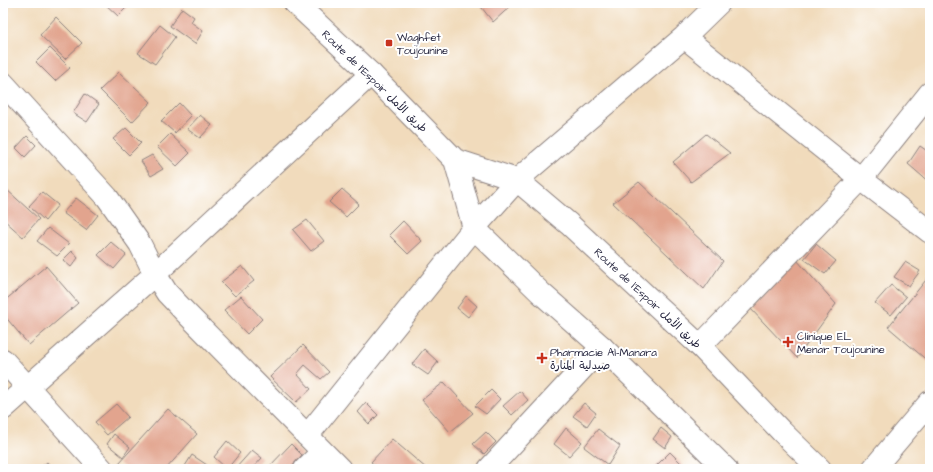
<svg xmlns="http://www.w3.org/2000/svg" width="933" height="472" viewBox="0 0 933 472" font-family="'Architects Daughter','Playpen Sans Arabic',sans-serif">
  <rect width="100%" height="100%" fill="#fff"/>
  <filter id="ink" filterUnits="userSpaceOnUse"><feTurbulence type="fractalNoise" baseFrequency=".025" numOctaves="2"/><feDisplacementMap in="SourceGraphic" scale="8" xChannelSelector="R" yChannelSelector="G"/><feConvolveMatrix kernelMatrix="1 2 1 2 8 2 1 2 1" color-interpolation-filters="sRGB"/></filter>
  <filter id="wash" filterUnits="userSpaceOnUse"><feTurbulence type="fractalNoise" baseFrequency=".012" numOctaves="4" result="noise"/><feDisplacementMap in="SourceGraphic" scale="16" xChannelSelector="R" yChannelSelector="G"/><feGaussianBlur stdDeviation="0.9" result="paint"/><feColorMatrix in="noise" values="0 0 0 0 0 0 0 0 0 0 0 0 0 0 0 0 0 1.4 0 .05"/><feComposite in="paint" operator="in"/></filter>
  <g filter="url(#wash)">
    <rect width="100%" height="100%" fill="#f1dbbc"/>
    <g id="blocks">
      <path fill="#e2a48e" d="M104 3H129L130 4 118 16Z
        M478 3H514L493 22Z
        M182 8 194 17 191 22 203 31 195 44 170 26Z
        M56 17 82 43 65 59 40 35Z
        M160 25 175 37 155 64 138 53Z
        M50 48 70 68 55 81 36 62Z
        M119 72 151 102 132 122 100 90Z
        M85 94 99 104 87 122 73 113Z
        M179 103 191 116 175 133 161 121Z
        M200 115 212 125 200 138 187 129Z
        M126 128 141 143 129 155 113 139Z
        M170 134 190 153 177 166 157 147Z
        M706 134 730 153 691 182 673 162Z
        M27 136 36 145 25 157 16 148Z
        M920 146 930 153V183L908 164Z
        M152 155 163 169 151 176 141 161Z
        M639 182 723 261 704 289 613 203Z
        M6 189 39 219 23 237 3 219V192Z
        M342 189 359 204 346 217 329 202Z
        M42 192 58 205 45 221 29 206Z
        M76 198 98 215 86 230 63 213Z
        M307 220 324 241 311 251 293 230Z
        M403 221 422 241 408 254 389 235Z
        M48 228 69 244 57 256 37 241Z
        M111 242 126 255 114 269 98 255Z
        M816 244 836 261 825 274 804 259Z
        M72 251 78 258 71 267 63 260Z
        M796 259 836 304 797 358 750 308Z
        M905 262 920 271 909 286 894 277Z
        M46 266 78 303 29 345 3 314V302Z
        M242 266 254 281 235 296 221 282Z
        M930 275V363L888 327Z
        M891 285 906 297 891 315 875 303Z
        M241 296 262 319 247 334 224 310Z
        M466 296 477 306 468 317 457 308Z
        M303 345 329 372 321 379 305 365 297 374 311 389 296 402 270 377Z
        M424 349 438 362 428 375 412 364Z
        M444 382 473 413 450 432 422 400Z
        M491 390 500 399 486 414 475 406Z
        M520 391 528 400 512 415 503 406Z
        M366 403 378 415 369 424 358 412Z
        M584 403 596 413 587 426 573 416Z
        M116 404 128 417 107 435 95 422Z
        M168 409 197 434 166 469H126L119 463Z
        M566 428 582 442 569 456 554 444Z
        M661 428 672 437 665 448 653 439Z
        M598 429 620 446 608 465 584 447Z
        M486 432 496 442 484 454 473 444Z
        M114 434 130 447 123 457 107 444Z
        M392 439 427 469H379L371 462Z
        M227 441 240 453 227 469 214 457Z
        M291 444 302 455 289 469H267Z
        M252 450 262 458 252 469H235Z
        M670 452 684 466 681 469H657L655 467Z
        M192 455 207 465 204 469H189L185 466Z
        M47 462 54 469H39Z"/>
    </g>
  </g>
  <g filter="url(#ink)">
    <use href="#blocks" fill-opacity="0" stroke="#8a7e7c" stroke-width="1"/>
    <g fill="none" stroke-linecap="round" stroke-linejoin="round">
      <defs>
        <path id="minor" d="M684 37 861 179 930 232
          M3 83 107 197 140 244 155 274 167 293 185 312 340 469
          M700 346 861 179 930 93
          M3 360 102 469
          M3 409 155 274 371 74
          M307 436 474 228 517 180 684 37 719 3
          M305 469 322 452
          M489 469 602 347
          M873 469 930 402"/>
        <path id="highway" d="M295 3 371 74 455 160 517 180 569 224 700 346 782 432 820 469
          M455 160 474 228 541 293 602 347 726 469"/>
      </defs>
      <use href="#minor" stroke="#8a7e7c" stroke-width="24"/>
      <use href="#highway" stroke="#8a7e7c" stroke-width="24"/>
      <use href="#minor" stroke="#fff" stroke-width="22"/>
      <use href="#highway" stroke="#fff" stroke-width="22"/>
    </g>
  </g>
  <g fill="#c8321e" stroke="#fff" stroke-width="1.5">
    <rect x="385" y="39" width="8" height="8" rx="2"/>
    <path d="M786 336h4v4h4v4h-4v4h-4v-4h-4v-4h4z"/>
    <path d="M540 352h4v4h4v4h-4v4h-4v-4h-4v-4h4z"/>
  </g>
  <g text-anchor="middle" stroke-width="4" stroke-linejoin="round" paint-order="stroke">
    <g font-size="11" fill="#22223b" stroke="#fff" text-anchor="start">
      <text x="397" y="41">Waghfet<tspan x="397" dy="13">Toujounine</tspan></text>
      <text x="797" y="340">Clinique EL<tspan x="797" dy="13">Menar Toujounine</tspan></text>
      <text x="550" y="356">Pharmacie Al-Manara<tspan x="550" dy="13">صيدلية المنارة</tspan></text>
    </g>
    <g font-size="11" fill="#22223b" stroke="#fff">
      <text transform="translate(375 81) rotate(44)" y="4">Route de l’Espoir طريق الأمل</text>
      <text transform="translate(648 298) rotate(43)" y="4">Route de l’Espoir طريق الأمل</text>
    </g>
  </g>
  <rect width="933" height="472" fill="none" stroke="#fff" stroke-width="16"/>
</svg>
